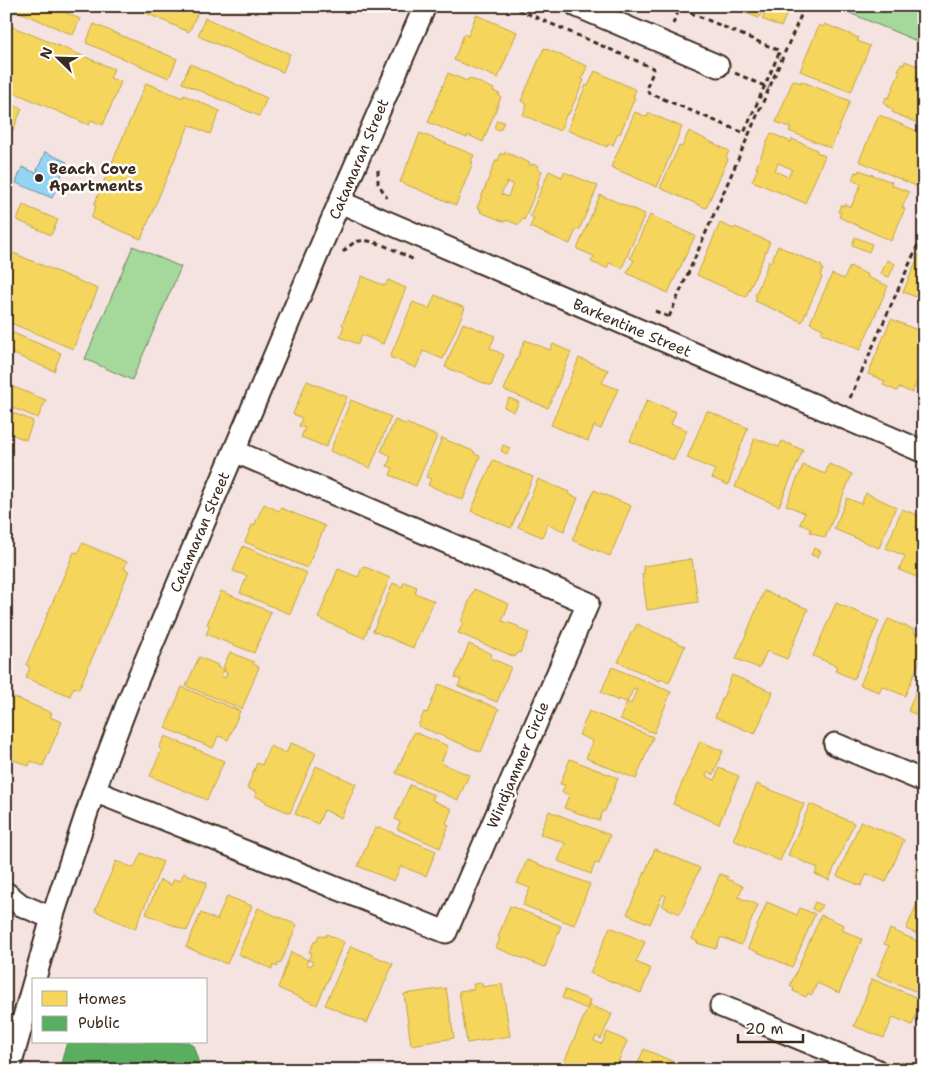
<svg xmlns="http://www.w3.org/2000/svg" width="930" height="1076" viewBox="0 0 930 1076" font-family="'Shantell Sans',sans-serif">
  <rect width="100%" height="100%" fill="#f4e3e0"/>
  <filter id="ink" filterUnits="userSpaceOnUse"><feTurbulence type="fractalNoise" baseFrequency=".02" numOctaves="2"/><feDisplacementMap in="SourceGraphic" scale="10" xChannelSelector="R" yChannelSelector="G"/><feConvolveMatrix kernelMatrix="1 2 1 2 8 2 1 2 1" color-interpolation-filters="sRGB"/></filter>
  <g filter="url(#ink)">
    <path fill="#a4d99b" stroke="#70825c" d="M833 6H924V44Z
      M133 246 181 267 132 380 85 359Z"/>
    <path fill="#93d4f5" stroke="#70909f" d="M45 152 67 162 52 198 16 183 22 167 36 173Z"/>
    <path fill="#f6d55c" stroke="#bea249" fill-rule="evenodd" d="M6 6H51L80 19 73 35Z
      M130 6H179L197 14 189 32Z
      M737 6H764L759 18 736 9Z
      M767 6H790L781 27 762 19Z
      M476 15 517 32 498 78 454 60 464 34 468 36Z
      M205 18 290 54 283 72 198 36Z
      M6 24 114 69 110 78 121 82 103 125 91 120 89 125 6 89Z
      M94 24 177 59 169 78 86 43Z
      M825 24 859 38 857 41 870 46 851 92 819 80V78L800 71 819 25 823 27Z
      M544 48 587 66 582 79 584 80 569 114 567 113 560 131 523 115 527 104 521 101Z
      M905 61 917 66 918 64 924 67V126L892 112 893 109 886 106 887 104 884 103 886 97 889 98 900 71 898 70 901 64 904 65Z
      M190 64 267 98 259 116 182 83Z
      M595 71 636 90 633 96 635 97 620 134 618 133 613 145 608 144 607 147 567 130 586 85 588 86Z
      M448 73 467 81 469 78 494 89 493 91 500 94 499 96 501 97 483 142 468 135 467 138 428 122Z
      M793 80 801 83V81L850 101 831 148 789 131 791 128 776 122Z
      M146 83 183 98 184 95 220 111 210 134 189 125 141 239 91 218 96 206 94 205Z
      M6 102 22 109 6 146Z
      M635 112 647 117 649 113 682 127 657 187 611 167Z
      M879 115 924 134V169L916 186 859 161Z
      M497 120 504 122 500 130 494 128Z
      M689 131 729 151 726 158 728 159 706 208 660 188 679 146 682 147Z
      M420 133 474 155 471 161 473 162 456 205 400 182Z
      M771 133 791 142 792 139 817 150 816 152 825 156 805 203 752 181 758 168H756ZM778 163 792 169 788 177 775 171Z
      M505 152 530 163 529 165 531 166 532 164 539 166 537 169 542 171 537 184H539L524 220 522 219 519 225 506 220 505 222 480 212 481 209 477 208 496 160 498 161 501 153 504 155ZM507 182 513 184 508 197 501 194Z
      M859 170 892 182 891 185 909 192 902 208 905 209 891 241 839 217 841 213 838 212 841 205 844 206V204L851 207 861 184 852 180 855 172 858 173Z
      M549 171 562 177 564 172 598 186 579 230 576 229 570 244 530 227 534 218 530 216Z
      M600 195 645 214 622 268 609 263 607 268 591 262 594 256 577 249Z
      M23 205 58 220 51 235 17 220Z
      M650 215 695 236 668 293 627 273 634 260 630 258Z
      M720 223 734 229 735 227 770 242 746 297 697 275Z
      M855 237 872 244 869 252 852 245Z
      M924 243V300L903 292Z
      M778 246 822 266 821 268 823 269 820 276 822 277 802 322 755 301 757 297 755 296 769 261 771 262Z
      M6 250 98 289 73 349 6 321Z
      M887 260 895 264 889 277 881 274Z
      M850 266 868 275 867 277 888 286 860 350 821 333 823 329 810 323 832 274 844 279Z
      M362 276 385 286 388 280 406 288 383 344 362 335 358 344 340 337 344 326 342 325Z
      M435 295 465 308 443 359 423 351 416 368 390 357 413 302 429 309Z
      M891 319 924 333V366L912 393 899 387 897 391 883 385 885 381 868 374Z
      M463 323 495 336 490 348 504 355 491 386 445 367Z
      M6 330 61 353 54 371 6 351Z
      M525 340 550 350 553 344 571 352 548 408 504 390Z
      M579 358 608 370 602 383 618 389 601 429 594 426 588 441 551 425Z
      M924 378V399L916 396Z
      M307 381 347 397 326 447 301 437 305 428 299 426 302 418 293 414Z
      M6 384 46 400 38 418 6 405Z
      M509 398 519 402 514 412 504 407Z
      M351 400 391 417 370 468 330 451Z
      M647 400 676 412 671 424 687 430 674 460 630 441Z
      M6 410 33 421 26 440 6 432Z
      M707 411 748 428 732 468 734 469 728 485 712 478 715 470 687 458Z
      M395 420 405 424 406 423 437 436 416 486 390 475 393 468 387 466 391 456 381 451Z
      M442 438 475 452 474 454 480 456 463 500 428 485 431 479 426 477Z
      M755 438 779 447 782 441 803 450 779 506 735 487Z
      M503 445 510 448 507 454 501 451Z
      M493 460 533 477 511 528 471 511Z
      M829 464 852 474 825 538 810 532 811 529 800 524 805 513 786 505 803 465 825 474Z
      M538 479 569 492 568 494 578 498 564 531 548 524 542 537 518 527Z
      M594 490 631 506 610 556 572 540Z
      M866 493 896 507 879 548 834 529 847 498 861 504Z
      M264 504 279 511 281 508 325 526 307 568 245 542 252 525 254 526Z
      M902 509 924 518V580L899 570 905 556 886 548Z
      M82 543 127 562 124 569 129 571 79 689 74 687 70 696 26 678 30 667 26 665 74 552 78 553Z
      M243 546 307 573 290 614 240 593 247 576 233 571Z
      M814 548 821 551 818 557 811 555Z
      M692 559 698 602 647 610 642 574H644L643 566Z
      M363 566 390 578 364 638 318 618 338 569 358 577Z
      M404 582 417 587 415 593 434 601 413 648 373 631 393 583 402 587Z
      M474 589 509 604 502 621 518 626 519 629 529 633 520 653 518 652 515 657 458 633 463 623 461 622Z
      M221 591 271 612 254 653 206 634 210 626 207 624Z
      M764 591 808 609 787 659 767 651 759 668 736 659Z
      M836 603 879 621 854 679 835 671 837 666 813 656Z
      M888 619 915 630 914 633 921 636 924 634V651L905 696 882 686 879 692 860 685Z
      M637 624 685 646 669 683 661 679 660 681 618 662 632 631 633 632Z
      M469 644 492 654 490 658 511 667 497 702 458 686 461 680 455 677Z
      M230 652 254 662 253 664 259 667 242 709 186 686 199 657 218 665 217 667 224 670 221 676 225 678 227 673 224 671 225 668 223 667Z
      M612 667 671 692 654 733 620 719 627 702 618 699V701L601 692ZM634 688 637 689 631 704 627 702Z
      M923 673H924V718L908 711Z
      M732 675 773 692 755 734 715 717Z
      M439 684 499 709 481 752 418 726 424 712 427 713Z
      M182 687 240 711 228 740 218 736 213 748 165 728Z
      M6 694 52 713 50 717 62 722 43 766 31 761 29 766 6 757Z
      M589 711 653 737 636 779 586 758 593 741 579 735Z
      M414 732 448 746 441 763 469 775 458 800 396 773Z
      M165 736 224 761 207 800 150 776 162 749 159 748Z
      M700 741 723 751 713 775 708 772 706 776 715 780 719 768 739 776 719 824 673 804Z
      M291 743 316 753 290 813 266 803V801L255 796 257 792 247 788 257 763 262 765 270 746 286 753Z
      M570 759 618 778 605 811H603L599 821 564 808 569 795 562 792 565 785 560 784Z
      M316 766 356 784 341 818 324 810 318 824 295 814Z
      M757 784 804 804 780 861 733 840Z
      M410 785 434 795 432 800 452 809 446 823 449 825 440 848 397 829 400 822 395 819Z
      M810 804 854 823 829 880 815 874 818 868 788 855Z
      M549 811 610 835 599 864 595 863 591 874 558 861 565 843 540 834Z
      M861 821 904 840 886 882 867 874 861 886 837 876Z
      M379 827 436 851 426 876 401 866 394 881 358 866 371 835H372L375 828 378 829Z
      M655 849 700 868 680 914 662 906 666 896 663 894 650 924 627 914Z
      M924 849V875L915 871Z
      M141 853 163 862 135 929 95 911 116 861 134 868Z
      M527 860 590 884 574 925 523 905 530 888 517 883Z
      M184 873 207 883 187 931 146 914 160 880 171 885 174 879 180 881Z
      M720 874 728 877 727 879 743 886 738 897 758 905 741 945 721 937 716 949 697 943 698 942 692 939Z
      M924 888V937L906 929Z
      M227 896 252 906 227 964 186 947 201 913 217 920Z
      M767 902 797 915 800 908 815 914 792 967 748 948Z
      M815 902 822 905 818 912 812 909Z
      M510 906 561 926 545 967 496 948 500 938 498 937Z
      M258 908 297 925 280 964 278 963 277 967 273 965 272 969 238 954Z
      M821 915 844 925 842 930 862 939 839 993 817 983 812 995 808 993 806 997 793 991 794 988 790 986Z
      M610 927 645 942 636 962 651 969 641 993 590 973Z
      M890 929 924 944V995L877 975 889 946 884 944Z
      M327 934 344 942 317 1005 278 988 291 952 308 960 306 964 311 966 313 962 308 960 312 953 309 952 314 942H316L319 935 325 937Z
      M351 946 393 964 367 1023 325 1005Z
      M872 979 923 1000 912 1025 893 1017 884 1038 854 1026 868 991 867 990Z
      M482 983V987L502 984 510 1036 467 1043 459 991 474 989 473 984Z
      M446 988 454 1038 411 1045 404 994Z
      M565 990 590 1000 587 1009 562 998Z
      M589 1005 612 1014 601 1039 596 1036 594 1041 602 1044 607 1032 627 1041 615 1070 561 1069Z
      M644 1049 690 1069V1070H635Z"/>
    <path fill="#5aae61" stroke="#51864d" d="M67 1042H188L193 1045 201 1070H59Z
      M242 1061 262 1070H238Z"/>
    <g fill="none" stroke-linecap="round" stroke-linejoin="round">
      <defs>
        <path id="street" d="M577 6 718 66
          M340 202 924 452
          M835 744 924 781
          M94 791 446 932 588 603 234 451
          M6 893 21 905 52 918
          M721 1006 876 1070
          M9 1070 52 918 94 791 128 702 345 189 425 6"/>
      </defs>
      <use href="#street" stroke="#3b2a1e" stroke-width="25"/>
      <path stroke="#3b2a1e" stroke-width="3" stroke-dasharray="5 4" stroke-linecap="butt" d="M510 6 653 68V72L646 89 649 93 744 133 780 51
        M673 24 678 12 682 9 780 51
        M735 73 769 88
        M378 170V183L387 198
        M343 252C348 247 353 242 359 241 374 238 400 253 414 260
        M655 311 669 317
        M669 317 805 6
        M850 398 924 231"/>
      <use href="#street" stroke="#fff" stroke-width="21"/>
    </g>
  </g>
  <circle fill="#3b2a1e" stroke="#fff" stroke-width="2" cx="39" cy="178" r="5"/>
  <g text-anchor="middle" stroke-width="5" stroke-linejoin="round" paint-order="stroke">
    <g font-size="15" fill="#3b2a1e" stroke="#fff">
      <text transform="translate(359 159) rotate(-67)" y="5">Catamaran Street</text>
      <text transform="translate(632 328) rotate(23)" y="5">Barkentine Street</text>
      <text transform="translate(200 532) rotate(-67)" y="5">Catamaran Street</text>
      <text transform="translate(518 765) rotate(-67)" y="5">Windjammer Circle</text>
    </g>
    <g font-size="15" font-weight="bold" fill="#3b2a1e" stroke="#fff" text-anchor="start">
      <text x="49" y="174">Beach Cove<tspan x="49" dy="17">Apartments</tspan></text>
    </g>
  </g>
  <rect width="930" height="1076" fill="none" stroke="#fff" stroke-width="25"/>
  <rect x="12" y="12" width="905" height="1051" fill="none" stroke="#3b2a1e" stroke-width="2" filter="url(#ink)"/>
  <rect x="32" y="978" width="175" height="65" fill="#ffffff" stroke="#b1aaa5"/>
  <rect x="42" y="991" width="25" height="15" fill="#f6d55c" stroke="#b1aaa5"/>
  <text x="78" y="1004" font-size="15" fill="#3b2a1e">Homes</text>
  <rect x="42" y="1016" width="25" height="15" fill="#5aae61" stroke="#b1aaa5"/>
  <text x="78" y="1028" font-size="15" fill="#3b2a1e">Public</text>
  <g transform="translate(58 58) rotate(293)" stroke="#ffffff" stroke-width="4" paint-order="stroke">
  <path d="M0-4L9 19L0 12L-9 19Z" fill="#3b2a1e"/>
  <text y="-8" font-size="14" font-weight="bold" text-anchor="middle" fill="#3b2a1e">N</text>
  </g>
  <path d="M738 1034v8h65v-8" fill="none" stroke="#3b2a1e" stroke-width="2.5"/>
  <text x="745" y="1034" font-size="15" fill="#3b2a1e" stroke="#ffffff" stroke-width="4" paint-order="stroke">20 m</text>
</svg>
